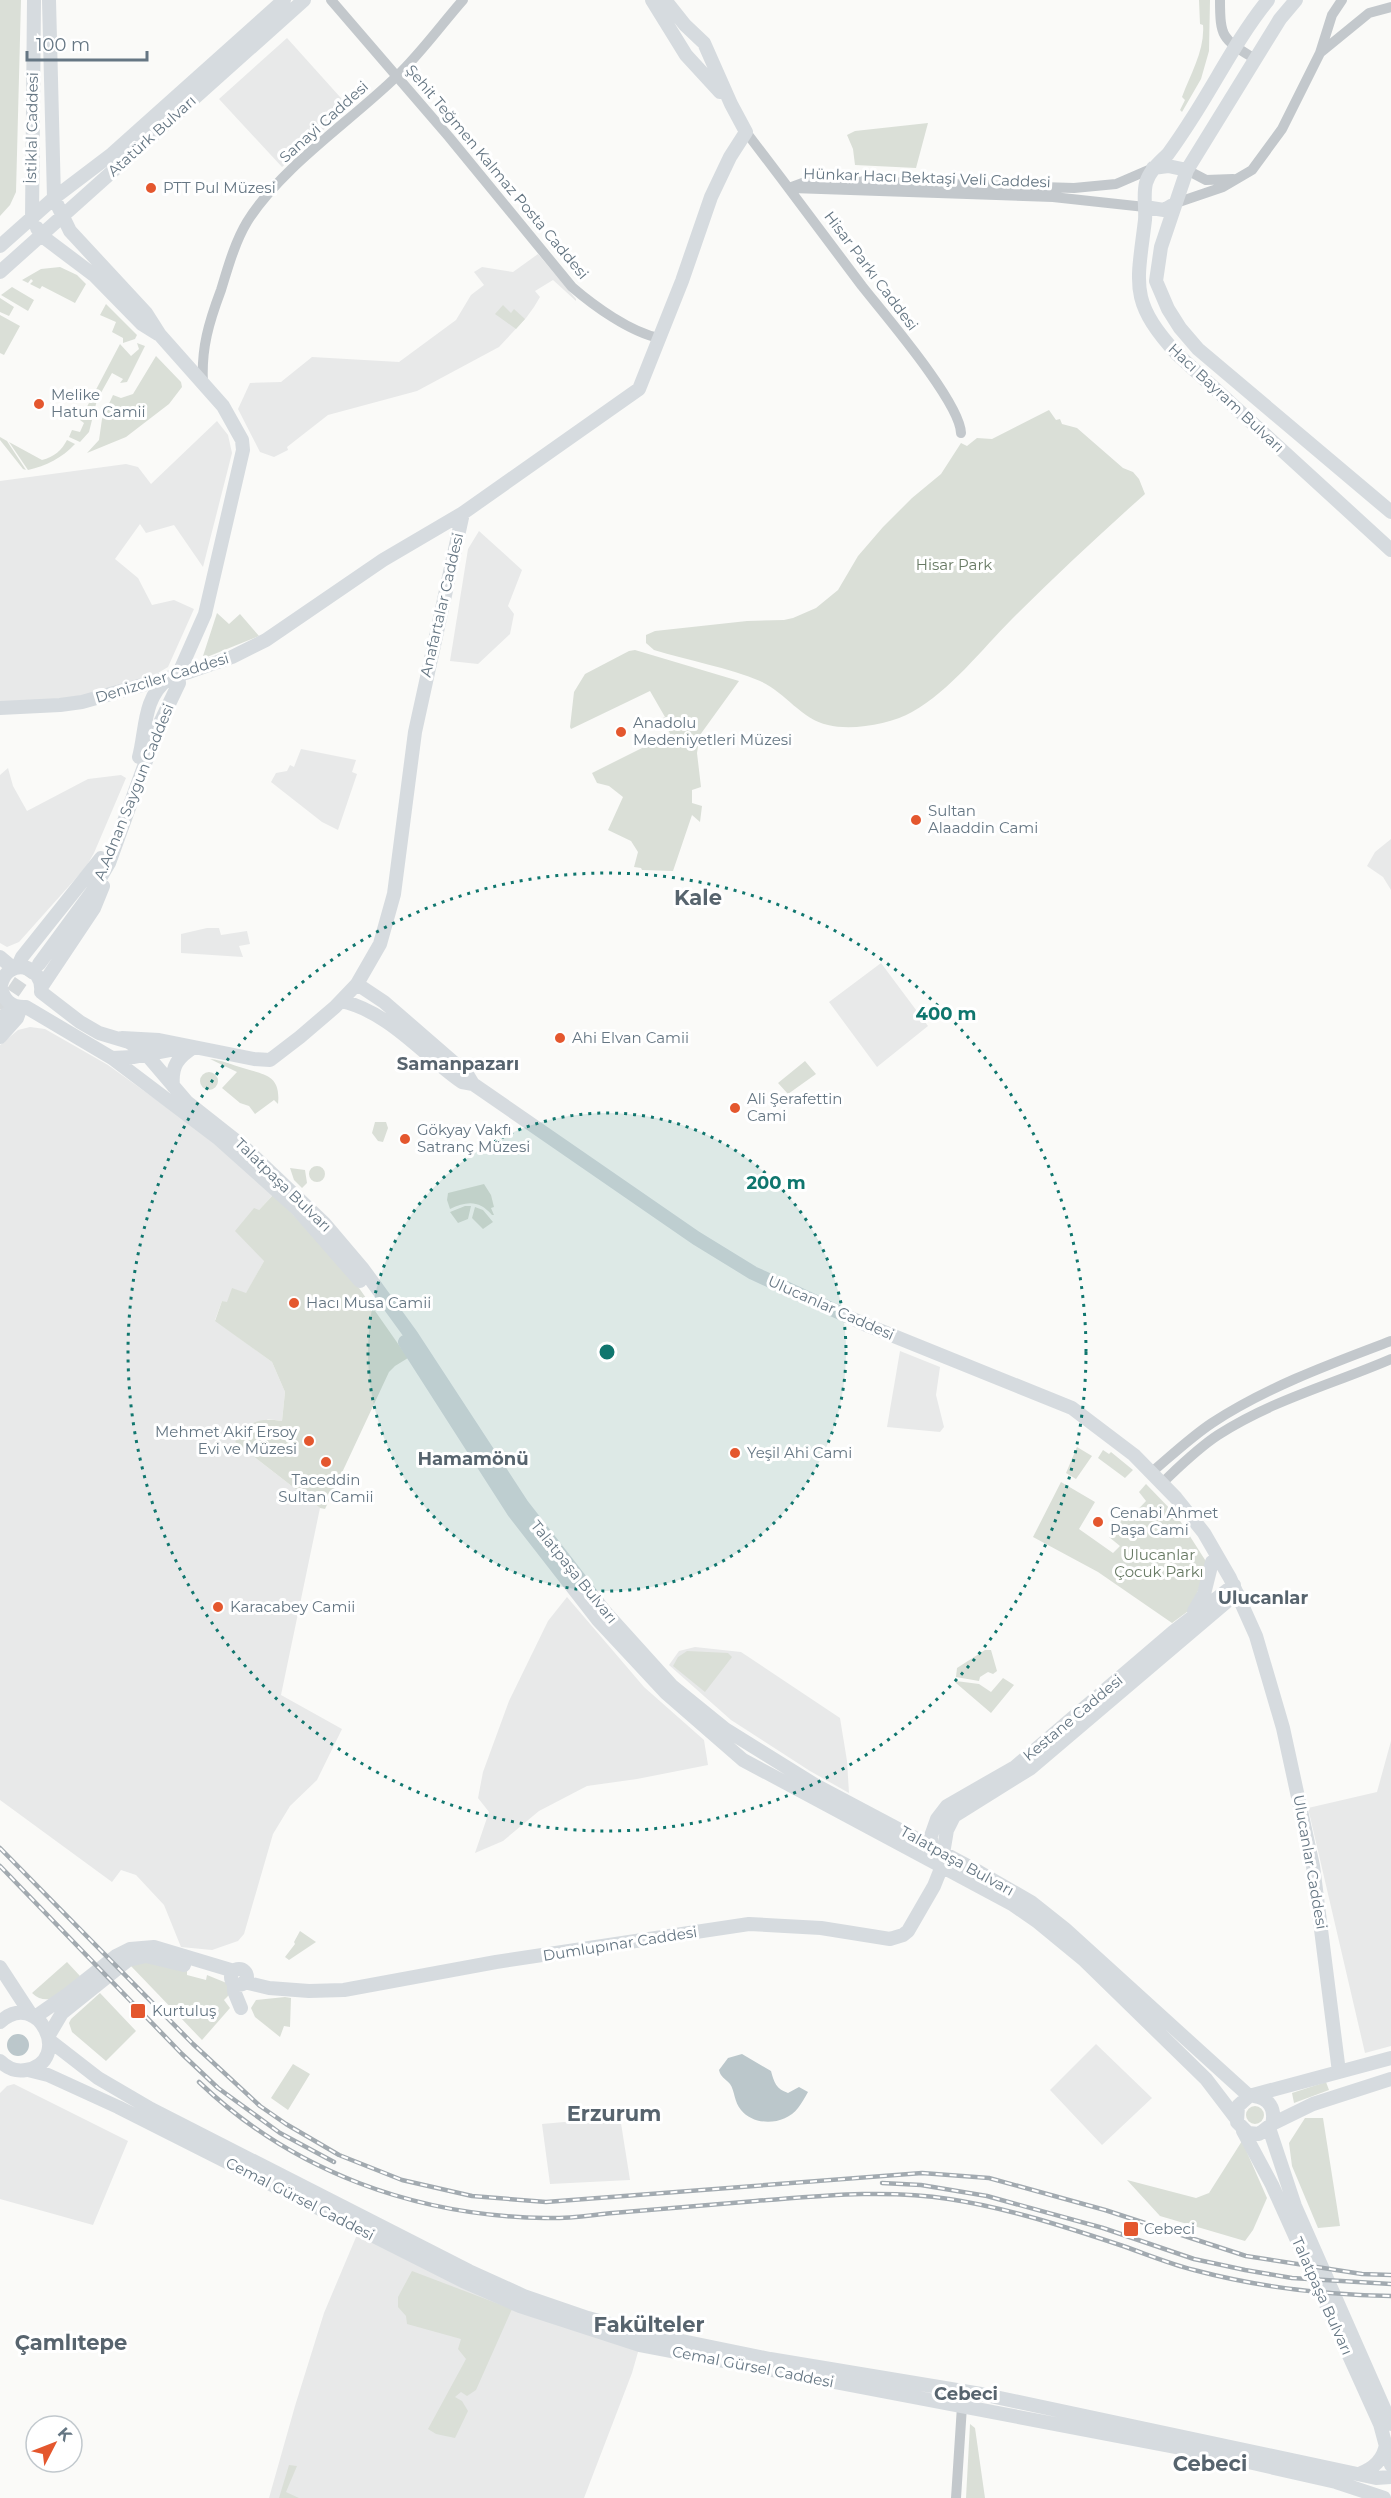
<svg xmlns="http://www.w3.org/2000/svg" width="1391" height="2498" viewBox="0 0 1391 2498" font-family="Montserrat,sans-serif">
  <rect width="100%" height="100%" fill="#fafaf8"/>
  <path fill="#e8e9e9" d="M287 38 349 107 282 167 219 99Z
    M538 254 576 299V301L553 280 535 291 540 297 534 307 526 318 499 347 417 391 328 415 287 447 288 450 274 457 260 452 238 409 250 383 281 382 312 357 399 362 456 320 471 295 484 285 474 272 482 267 513 272Z
    M217 421 228 435 232 453 203 567 174 525 146 533 140 524 115 559 138 578 152 605 174 600 194 609 168 667 158 673 91 696 0 704V481L126 464 138 467 151 484Z
    M479 531 522 570 508 606 514 614 510 634 478 664 450 661 468 549Z
    M301 749 356 760 352 772 357 774 338 830 322 822 271 782 276 773 287 771 290 765 294 767Z
    M8 768 13 786 27 811 88 779 121 775 126 778 94 853 86 867 19 942 7 947 0 943V775Z
    M1391 839V890L1383 877 1367 866 1375 852Z
    M207 928H219L221 935 247 931 250 944 239 946 243 957 181 953V934Z
    M881 963 928 1026 877 1067 829 1002Z
    M30 1027 45 1029 108 1065 215 1142 274 1194 259 1210 264 1261 246 1294 227 1303 222 1301 215 1320 272 1362 285 1392 282 1421 268 1419 235 1442 320 1508 281 1695 342 1729 317 1780 290 1806 273 1834 244 1934 238 1941 212 1950 181 1947 164 1905 136 1875 121 1870 112 1882 0 1800V1045L18 1030Z
    M900 1351 940 1367 936 1395 944 1427 940 1432 887 1427Z
    M567 1597 644 1687 704 1740 708 1765 637 1779 587 1786 539 1811 503 1841 475 1853 489 1812 478 1798 483 1772 509 1701 548 1621Z
    M695 1647 741 1652 840 1718 847 1761 849 1793 810 1771 731 1720 669 1665 679 1651Z
    M1391 1741V2046L1365 2053 1308 1808 1377 1792Z
    M1096 2044 1152 2098 1102 2145 1050 2090Z
    M14 2084 128 2141 93 2225 0 2199V2093L7 2086Z
    M620 2117 630 2180 550 2184 542 2124Z
    M359 2230 640 2345 632 2373 584 2498H269L295 2406 324 2313Z"/>
  <path fill="#dadfd7" d="M0 0H21L16 192 10 205 0 216Z
    M1199 0H1210L1209 51 1201 79 1182 112 1180 110 1185 100 1182 97C1191 73 1205 50 1203 25L1200 24Z
    M928 123 916 168 855 165 853 149 847 135 855 131Z
    M60 267 77 275 86 284 75 303 42 286 40 289 30 284 33 281 31 279 28 283 22 280 41 269Z
    M12 287 34 300 28 311 1 295Z
    M0 298 14 307 9 316 0 312Z
    M106 304 137 335 135 339 123 343V338L112 332 116 322 100 315Z
    M503 305 511 313 514 309 525 319 516 329 495 314Z
    M0 315 20 326 4 355 0 353Z
    M137 343 145 346 127 382 120 383 123 379 112 373 97 400 89 432 80 442 69 437 72 430 80 432 84 423 80 420 120 344 131 356 139 349Z
    M156 356 181 382 182 387 169 404 126 437 87 453 99 440 102 419 113 395 121 398 133 394Z
    M1049 410 1056 420 1060 419 1062 424 1077 428 1123 468 1133 472 1139 479 1145 494C1100 534 1055 576 1012 619 981 650 951 690 912 712 891 724 852 731 828 725 801 719 784 691 760 681 729 668 687 660 654 650L646 643V635L655 631 747 621 784 620 793 618 816 608 838 590 858 556 883 527 912 498 941 474 961 443 967 446 977 438 992 439Z
    M0 437 7 441 26 470 23 469 0 440Z
    M67 440 75 444C62 458 46 466 28 470L9 442 42 460C54 457 62 450 67 440Z
    M217 613 229 624 240 614 259 636 202 659Z
    M635 650 739 681 700 735 697 753 701 787 692 790V803L702 806 700 822 692 815 673 871 642 870 641 868 634 867 638 852 631 841 608 830 623 797 609 786 597 783 592 773 670 734 663 718 665 717 650 691 571 729 570 727 574 692 585 674 629 651Z
    M210 1059C222 1060 232 1065 243 1068 265 1075 281 1075 278 1104L274 1100 255 1114 249 1106 240 1103 222 1088 237 1072Z
    M805 1061 816 1074 788 1094 778 1083Z
    M200 1081a9 9 0 1 1 18 0a9 9 0 1 1-18 0Z
    M375 1122H386L388 1128 383 1142 378 1141 372 1133Z
    M309 1174a8 8 0 1 1 16 0a8 8 0 1 1-16 0Z
    M290 1168 305 1170 307 1183 302 1188 294 1180Z
    M484 1184 491 1195 494 1207 491 1208 494 1215H492C479 1200 467 1201 450 1209L447 1200 448 1193Z
    M274 1194 352 1278 408 1358 395 1366 389 1372 325 1509 320 1508 235 1442C250 1422 256 1417 282 1421L285 1392 272 1362 215 1321 222 1301 227 1302 232 1288 246 1293 264 1261 235 1231 254 1208 259 1210Z
    M465 1206H471L468 1219 458 1223 450 1212Z
    M475 1207 483 1210 493 1222 483 1229 472 1218Z
    M1077 1447 1092 1456 1076 1479 1066 1473Z
    M1103 1450 1109 1454 1111 1452 1133 1470 1125 1478 1098 1458Z
    M1061 1482 1095 1502 1079 1529 1113 1553 1120 1546 1109 1537 1124 1517 1128 1520 1146 1501 1139 1492 1146 1484 1177 1516 1207 1563V1567L1191 1609 1172 1623 1098 1572 1033 1537Z
    M985 1650H991L997 1671 993 1674 988 1672 980 1677 979 1681 956 1677 957 1668Z
    M687 1651 728 1653 732 1657 705 1692 673 1666 678 1657Z
    M1003 1678 1014 1685 991 1713 956 1683V1681L979 1684 991 1692Z
    M300 1931 316 1942 289 1960 285 1957 295 1944 294 1942Z
    M140 1960 187 1970V1975L206 1980 207 1975 229 1984V1995L224 2000 230 2008 202 2040 130 1965Z
    M67 1962 80 1976C67 1989 50 2010 32 1993Z
    M100 1993 136 2031 106 2061 72 2032 69 2023 71 2019Z
    M285 1997 291 1998 290 2027 284 2026 280 2037 255 2017 251 2008 256 2000Z
    M293 2064 310 2074 288 2110 271 2098Z
    M1326 2082 1329 2090 1294 2103 1292 2093Z
    M1246 2115a9 9 0 1 1 18 0a9 9 0 1 1-18 0Z
    M1305 2118H1323L1340 2226 1318 2228 1292 2166 1289 2143Z
    M1242 2141 1267 2198 1253 2230 1245 2241 1160 2216 1127 2180 1196 2198 1209 2193Z
    M412 2271 512 2309 476 2390 467 2396 461 2392 455 2397 462 2401 468 2411 455 2438 436 2434 428 2429 466 2359 458 2349 461 2339 407 2324 406 2316 398 2307V2297Z
    M970 2424 975 2428 985 2498H966Z
    M289 2465 297 2466 286 2492 299 2498H279Z"/>
  <path fill="#bbc7cb" d="M7 2045a11 11 0 1 1 22 0a11 11 0 1 1-22 0Z
    M742 2054 771 2071C774 2082 776 2089 788 2093L799 2087 808 2092C805 2097 802 2103 798 2108 785 2125 755 2127 741 2110 734 2102 735 2091 730 2084 725 2078 721 2078 719 2070L728 2058Z"/>
  <g fill="none" stroke-linecap="round" stroke-linejoin="round">
    <path stroke="#d5d9db" stroke-width="14" stroke-dasharray="14 7" stroke-linecap="butt" d="M1 1010 35 960"/>
    <path stroke="#c3c8cc" stroke-width="10" d="M331 0 449 137 572 287C594 306 630 332 659 338
      M1220 0C1220 39 1223 39 1255 59
      M1320 53 1369 13 1391 7
      M746 132C785 183 823 234 862 286 884 314 960 402 961 433
      M1187 170 1206 180 1233 179
      M789 188 808 181 824 180 1074 188 1116 184 1153 168
      M792 188 1053 197 1145 207
      M1176 203 1223 187 1252 170 1282 129 1320 53 1332 15 1342 0
      M203 383C201 348 209 322 221 290 228 267 235 242 247 222 281 167 351 121 397 76 421 53 441 25 463 0
      M1152 1472C1172 1455 1191 1437 1212 1423 1267 1387 1330 1364 1391 1341
      M1162 1483C1180 1466 1198 1448 1218 1435 1272 1400 1333 1384 1391 1359
      M956 2498 963 2391"/>
    <path stroke="#d6dbdf" stroke-width="14" d="M652 0 686 55 720 92
      M1268 0C1238 37 1217 80 1191 120 1184 131 1176 143 1168 154 1159 163 1150 170 1146 183 1143 195 1146 208 1145 220 1137 286 1129 301 1177 354L1391 550
      M1296 0 1280 19 1187 170 1161 247 1156 281 1168 309 1180 328 1198 349 1391 512
      M1153 168 1168 166 1187 170
      M1145 207 1164 210 1176 203
      M32 219 34 0
      M37 228 42 236 95 276 142 324 158 334
      M0 246 54 198 112 154 284 0
      M0 272 304 0
      M0 708 60 705 82 702 189 672 232 657 266 640 383 560 463 513 639 389 682 281 711 197 730 157 746 132 731 104 704 43 685 25 665 0
      M139 757C146 731 143 697 168 679
      M0 957 13 968
      M39 964 92 892 109 863 159 725 179 683 178 675 205 614 243 450 242 440 223 406 160 335 146 313 70 231 54 198 49 0
      M18 966 22 957 101 858
      M0 984C3 999 10 1008 26 1007L112 1058 219 1139 296 1208 360 1281
      M357 984 384 1002 467 1074 473 1084
      M1 985C7 957 44 964 41 992L80 1022 99 1033 129 1042 146 1054 187 1102 244 1147 324 1223 363 1269 411 1335 522 1505 606 1613 672 1686 725 1729 815 1785 979 1872 1031 1902 1065 1929 1249 2096
      M42 986 94 908 103 886
      M341 1001C390 1012 423 1055 462 1082L473 1084 696 1238 753 1273 864 1324 1072 1408 1134 1455 1176 1498 1204 1533 1230 1578 1256 1636 1283 1728 1313 1866 1339 2072
      M0 1021 6 1014
      M0 1037 17 1018 21 1007
      M122 1038 159 1040 254 1059 270 1060 300 1037 335 1007 357 984 380 944 394 894 415 732 463 513
      M112 1058 133 1057 180 1048
      M173 1086C171 1066 178 1057 194 1047
      M405 1342 514 1512 598 1620 666 1693 743 1760 1012 1904 1038 1922 1083 1959 1206 2079 1235 2117
      M1194 1611 1204 1594 1212 1562
      M931 1852V1836L937 1819 947 1806 1015 1767 1173 1632 1234 1585
      M0 1967 32 2016
      M231 1977a8 8 0 1 1 16 0a8 8 0 1 1-16 0Z
      M244 1982 269 1988 309 1991 344 1990 496 1962 749 1924 821 1928 890 1939 903 1935 908 1931 934 1886 940 1871 947 1830 954 1816 1031 1768 1237 1593
      M234 1983V1991L241 2008
      M35 2017 68 1994 116 1956 130 1949 154 1947 234 1971
      M0 2022C38 1987 74 2061 26 2070 16 2072 7 2068 0 2061
      M49 2035 62 2013 128 1960 146 1956 184 1965
      M49 2040 98 2078 151 2109 469 2271 524 2296 588 2318 643 2333 770 2359 981 2394 1376 2478 1391 2477
      M1391 2058 1249 2096 1238 2106 1237 2122 1248 2133 1259 2134 1272 2124 1313 2104 1391 2079
      M28 2070 48 2075 118 2107 463 2281 520 2306 640 2345 1213 2454 1336 2482 1384 2498
      M1254 2096C1269 2098 1276 2109 1272 2124
      M1269 2128 1295 2206 1391 2424
      M1243 2131 1272 2185 1380 2424 1391 2465
      M1359 2474C1373 2469 1384 2459 1386 2444"/>
    <defs>
      <path id="rail" d="M0 1848 193 2044 260 2106 286 2124 339 2155 402 2180 472 2196 546 2202 922 2173 989 2178 1105 2210 1246 2256 1362 2274 1391 2275
        M0 1866 182 2054 218 2088 280 2133 334 2162
        M199 2082C293 2172 416 2216 545 2218 567 2219 591 2215 613 2213 661 2209 708 2205 756 2201 820 2196 885 2189 949 2199 1008 2208 1066 2227 1123 2246 1146 2254 1170 2264 1194 2270 1258 2287 1324 2295 1391 2296
        M882 2183 921 2185 987 2196 1103 2228 1194 2259 1245 2270 1292 2278 1391 2284"/>
    </defs>
    <use href="#rail" stroke="#a2aab0" stroke-width="4.5"/>
    <use href="#rail" stroke="#fff" stroke-width="2" stroke-dasharray="7" stroke-linecap="butt"/>
  </g>
  <circle cx="607" cy="1352" r="239" fill="#0f766e" fill-opacity=".12"/>
  <g fill="none" stroke="#0f766e" stroke-width="3" stroke-dasharray="3 6">
    <circle cx="607" cy="1352" r="239"/>
    <circle cx="607" cy="1352" r="479"/>
  </g>
  <g fill="#e4572e" stroke="#fff" stroke-width="2">
    <circle cx="151" cy="188" r="6"/>
    <circle cx="39" cy="404" r="6"/>
    <circle cx="621" cy="732" r="6"/>
    <circle cx="916" cy="820" r="6"/>
    <circle cx="560" cy="1038" r="6"/>
    <circle cx="735" cy="1108" r="6"/>
    <circle cx="405" cy="1139" r="6"/>
    <circle cx="294" cy="1303" r="6"/>
    <circle cx="309" cy="1441" r="6"/>
    <circle cx="735" cy="1453" r="6"/>
    <circle cx="326" cy="1462" r="6"/>
    <circle cx="1098" cy="1522" r="6"/>
    <circle cx="218" cy="1607" r="6"/>
    <rect x="130" y="2003" width="16" height="16" rx="3"/>
    <rect x="1123" y="2221" width="16" height="16" rx="3"/>
  </g>
  <g text-anchor="middle" stroke-width="6" stroke-linejoin="round" paint-order="stroke">
    <g font-size="15" fill="#657683" stroke="#fff">
      <text transform="translate(324 122) rotate(-42)" y="5">Sanayi Caddesi</text>
      <text transform="translate(32 128) rotate(-89)" y="5">İstiklal Caddesi</text>
      <text transform="translate(152 136) rotate(-42)" y="5">Atatürk Bulvarı</text>
      <text transform="translate(497 172) rotate(50)" y="5">Şehit Teğmen Kalmaz Posta Caddesi</text>
      <text transform="translate(927 178) rotate(2)" y="5">Hünkar Hacı Bektaşi Veli Caddesi</text>
      <text transform="translate(871 271) rotate(53)" y="5">Hisar Parkı Caddesi</text>
      <text transform="translate(1226 398) rotate(43)" y="5">Hacı Bayram Bulvarı</text>
      <text transform="translate(442 605) rotate(-77)" y="5">Anafartalar Caddesi</text>
      <text transform="translate(162 678) rotate(-17)" y="5">Denizciler Caddesi</text>
      <text transform="translate(134 792) rotate(-68)" y="5">A.Adnan Saygun Caddesi</text>
      <text transform="translate(283 1185) rotate(44)" y="5">Talatpaşa Bulvarı</text>
      <text transform="translate(831 1308) rotate(24)" y="5">Ulucanlar Caddesi</text>
      <text transform="translate(574 1572) rotate(51)" y="5">Talatpaşa Bulvarı</text>
      <text transform="translate(1073 1718) rotate(-40)" y="5">Kestane Caddesi</text>
      <text transform="translate(957 1861) rotate(29)" y="5">Talatpaşa Bulvarı</text>
      <text transform="translate(1310 1862) rotate(80)" y="5">Ulucanlar Caddesi</text>
      <text transform="translate(620 1944) rotate(-9)" y="5">Dumlupınar Caddesi</text>
      <text transform="translate(300 2199) rotate(27)" y="5">Cemal Gürsel Caddesi</text>
      <text transform="translate(1322 2296) rotate(66)" y="5">Talatpaşa Bulvarı</text>
      <text transform="translate(753 2367) rotate(11)" y="5">Cemal Gürsel Caddesi</text>
    </g>
    <g font-size="15" fill="#657683" stroke="#fff" text-anchor="start">
      <text x="163" y="193">PTT Pul Müzesi</text>
      <text x="51" y="400">Melike<tspan x="51" dy="17">Hatun Camii</tspan></text>
      <text x="633" y="728">Anadolu<tspan x="633" dy="17">Medeniyetleri Müzesi</tspan></text>
      <text x="928" y="816">Sultan<tspan x="928" dy="17">Alaaddin Cami</tspan></text>
      <text x="572" y="1043">Ahi Elvan Camii</text>
      <text x="747" y="1104">Ali Şerafettin<tspan x="747" dy="17">Cami</tspan></text>
      <text x="417" y="1135">Gökyay Vakfı<tspan x="417" dy="17">Satranç Müzesi</tspan></text>
      <text x="306" y="1308">Hacı Musa Camii</text>
      <text x="297" y="1437" text-anchor="end">Mehmet Akif Ersoy<tspan x="297" dy="17">Evi ve Müzesi</tspan></text>
      <text x="747" y="1458">Yeşil Ahi Cami</text>
      <text x="326" y="1485" text-anchor="middle">Taceddin<tspan x="326" dy="17">Sultan Camii</tspan></text>
      <text x="1110" y="1518">Cenabi Ahmet<tspan x="1110" dy="17">Paşa Cami</tspan></text>
      <text x="230" y="1612">Karacabey Camii</text>
      <text x="152" y="2016">Kurtuluş</text>
      <text x="1144" y="2234">Cebeci</text>
    </g>
    <g font-size="15" fill="#687a64" stroke="#fff">
      <text x="954" y="570">Hisar Park</text>
      <text x="1159" y="1560">Ulucanlar<tspan x="1159" dy="17">Çocuk Parkı</tspan></text>
    </g>
    <g font-size="18" font-weight="bold" fill="#57646e" stroke="#fff">
      <text x="458" y="1070">Samanpazarı</text>
      <text x="473" y="1465">Hamamönü</text>
      <text x="1263" y="1604">Ulucanlar</text>
      <text x="966" y="2400">Cebeci</text>
    </g>
    <g font-size="21" font-weight="bold" fill="#57646e" stroke="#fff">
      <text x="698" y="905">Kale</text>
      <text x="614" y="2121">Erzurum</text>
      <text x="649" y="2332">Fakülteler</text>
      <text x="71" y="2350">Çamlıtepe</text>
      <text x="1210" y="2471">Cebeci</text>
    </g>
  </g>
  <circle cx="607" cy="1352" r="9" fill="#0f766e" stroke="#fff" stroke-width="3"/>
  <g font-size="18" text-anchor="middle" font-weight="bold" fill="#0f766e" stroke="#fff" stroke-width="6" stroke-linejoin="round" paint-order="stroke">
    <text x="946" y="1020">400 m</text>
    <text x="776" y="1189">200 m</text>
  </g>
  <g transform="translate(54 2444) rotate(48)"><circle r="28" fill="#ffffff" stroke="#c1c8cd" stroke-width="1.5"/>
  <path d="M0-4.5L10 22L0 15L-10 22Z" fill="#e4572e"/>
  <text y="-9" font-size="16" font-weight="bold" text-anchor="middle" fill="#657683">K</text>
  </g>
  <path d="M27 51v9h120v-9" fill="none" stroke="#657683" stroke-width="3"/>
  <text x="36" y="51" font-size="18" fill="#657683" stroke="#ffffff" stroke-width="4.5" paint-order="stroke">100 m</text>
</svg>
